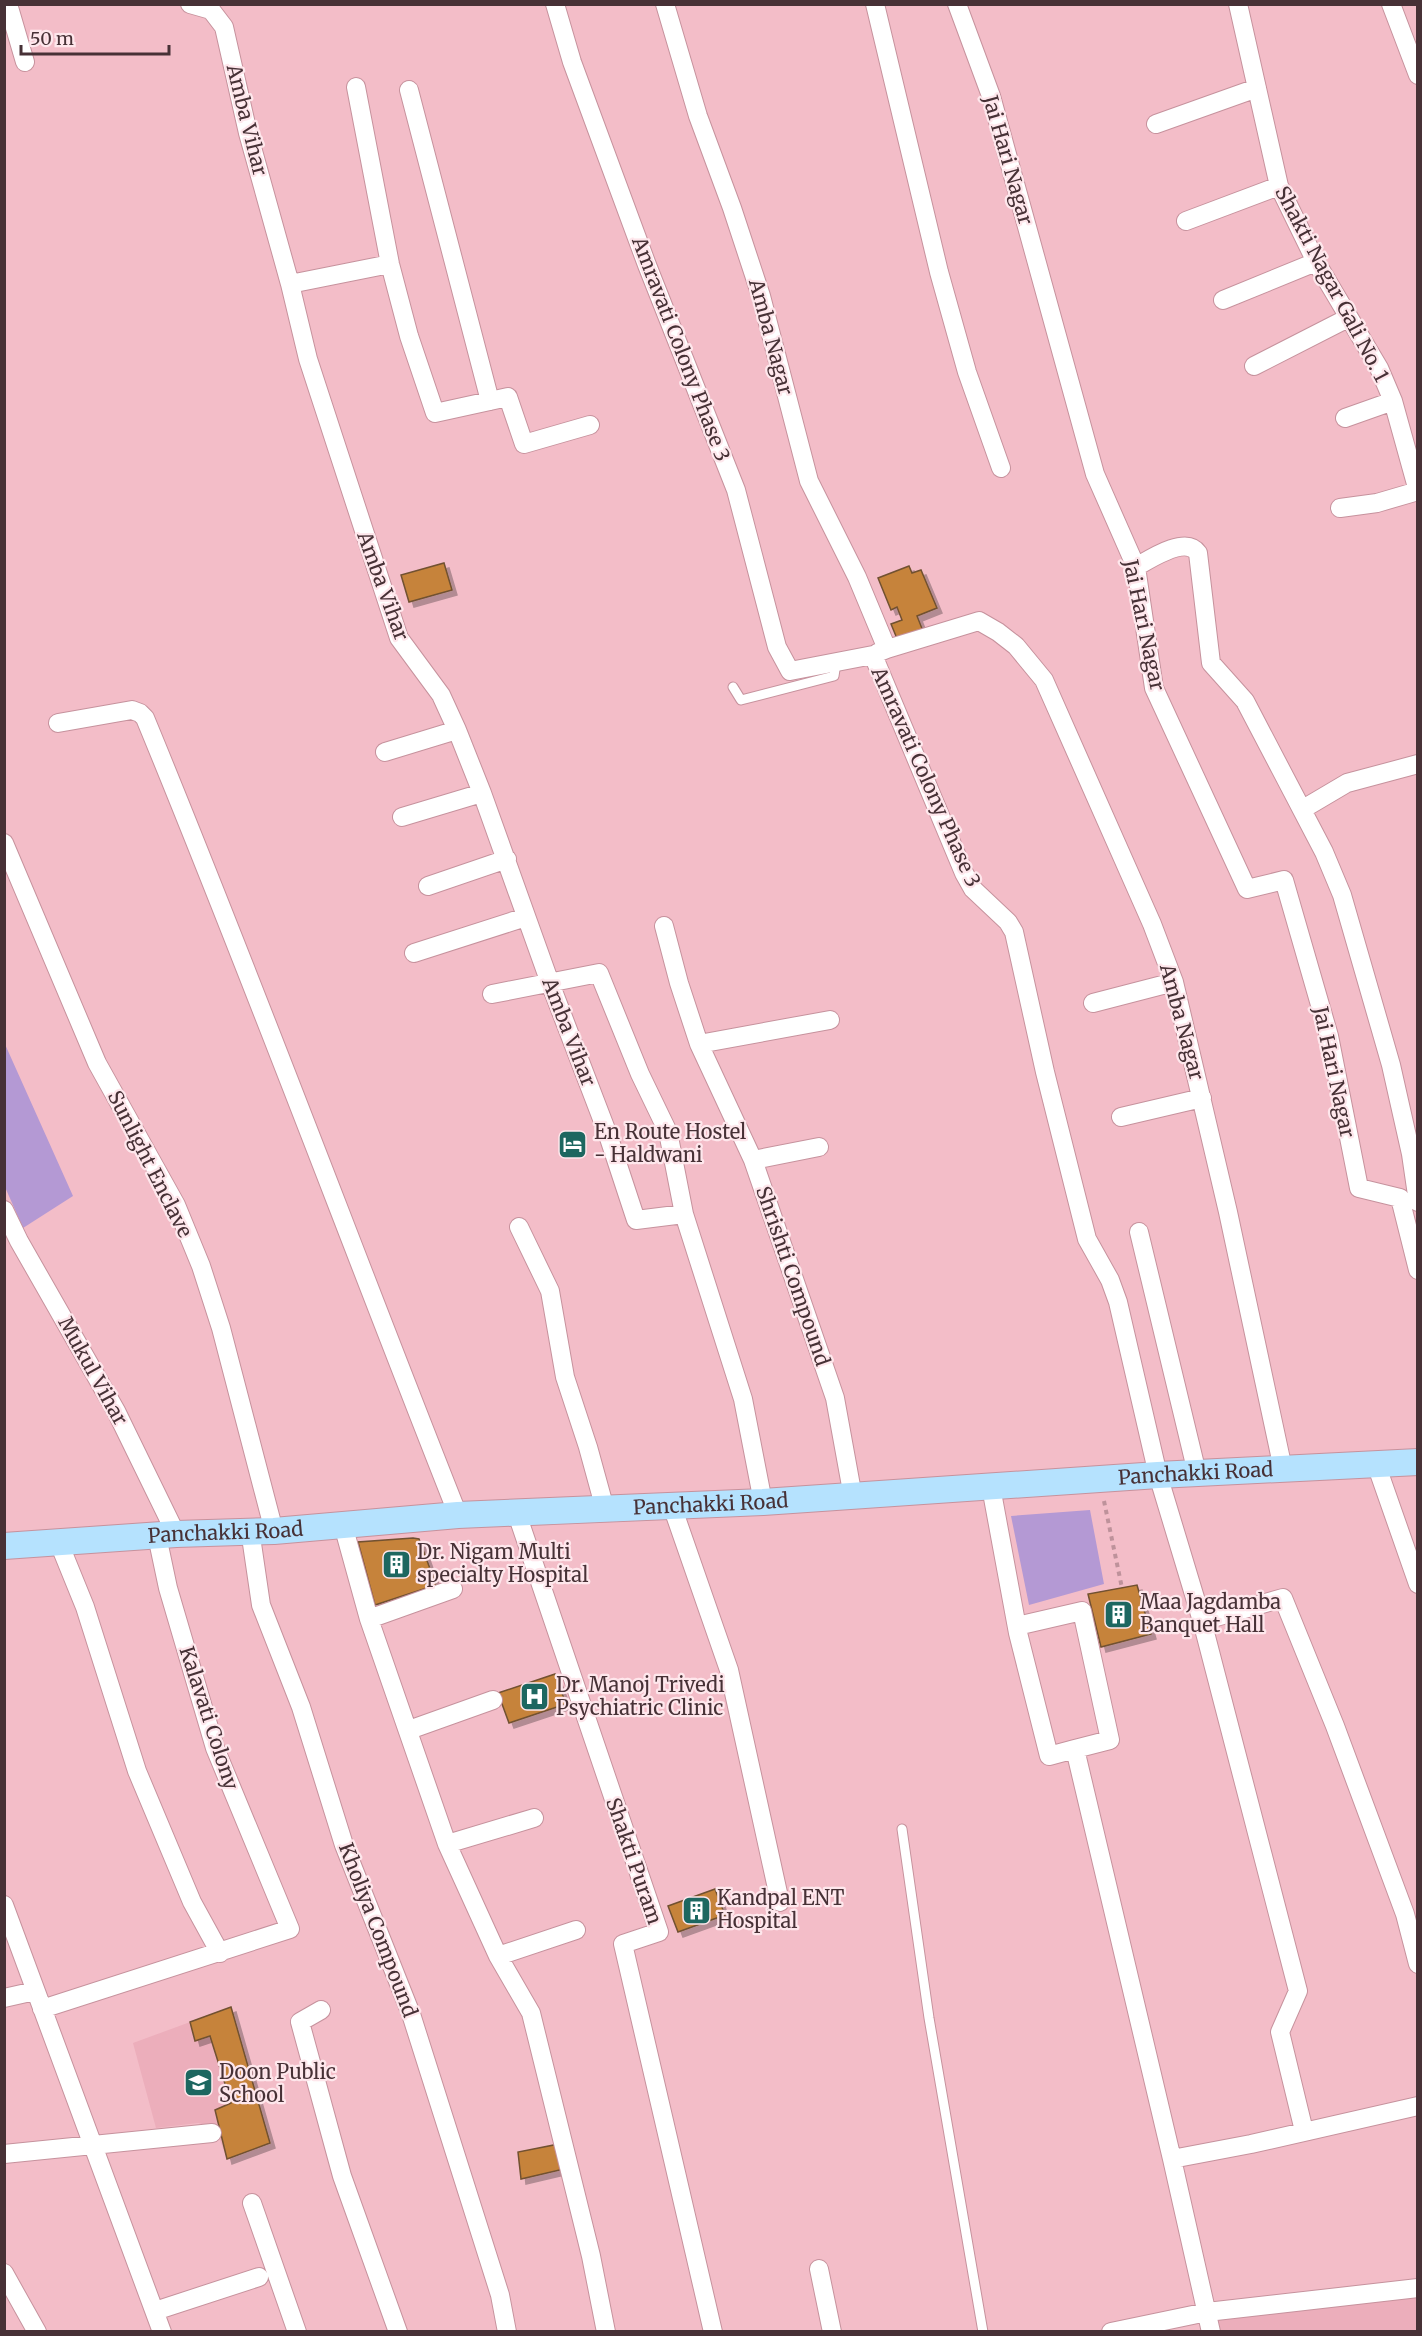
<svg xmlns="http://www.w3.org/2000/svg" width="1422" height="2336" viewBox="0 0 1422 2336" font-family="Merriweather,serif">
  <defs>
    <filter id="shadow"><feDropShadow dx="5" dy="5" stdDeviation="0" flood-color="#0004"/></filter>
  </defs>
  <rect width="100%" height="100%" fill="#f3bdc8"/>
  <path fill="#ecaebb" d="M231 2007 270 2143 227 2159 215 2127 198 2123 156 2128 133 2043Z
    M1417 2297V2331H1220L1217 2318Z"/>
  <path fill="#b499d4" d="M4 1042 73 1196 23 1228 5 1187Z
    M1090 1510 1104 1584 1029 1605 1011 1516Z"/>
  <path fill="#c6833a" stroke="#715130" stroke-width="1.5" filter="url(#shadow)" d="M444 563 452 590 409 602 401 575Z
    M909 566 912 573 921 570 937 608 917 616 923 631 898 641 891 624 902 620 897 607 891 610 878 578Z
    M413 1538 419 1539 436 1585 375 1605 358 1542Z
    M1137 1585 1151 1634 1101 1647 1088 1594Z
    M555 1674 566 1704 509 1723 498 1693Z
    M715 1889 725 1915 678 1932 668 1906Z
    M231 2007 270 2143 227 2159 215 2110 231 2103 210 2036 195 2041 190 2022Z
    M559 2144 564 2169 521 2179 518 2152Z"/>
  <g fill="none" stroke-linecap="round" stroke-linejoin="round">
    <defs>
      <path id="lane" d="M733 687 741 700 834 676 836 663
        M902 1829 929 2018 983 2332"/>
      <path id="street" d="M8 4 25 62
        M190 4 211 10 224 27 248 133 290 284 308 359 399 638 441 695 457 730 482 793 550 983 607 1132 636 1220 684 1214
        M555 4 572 62 647 265 736 490 777 647 790 671 873 655 964 873 973 889 1008 922 1014 932 1045 1072 1087 1239 1110 1280 1118 1302 1158 1475 1202 1621 1298 1991 1280 2032 1304 2131
        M665 4 698 116 732 208 761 296 809 481 857 577 887 649 877 653
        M875 4 939 272 967 372 1001 468
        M957 4 991 96 1095 474 1136 567 1154 688 1247 889 1284 880 1329 1036 1359 1188 1400 1198 1418 1270
        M1238 4 1279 186 1316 262 1379 368 1393 401 1418 491
        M1391 4 1418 75
        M356 87 390 264 409 336 435 413 508 397 524 444 590 425
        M409 90 490 401
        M1156 124 1257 88
        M1186 221 1279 186
        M290 284 390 264
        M1223 300 1316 262
        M1254 366 1348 318
        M1345 418 1393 401
        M1340 508 1377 503 1418 491
        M1136 567C1150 559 1186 535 1198 553L1211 663 1245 701 1324 852 1342 895 1391 1065 1411 1154 1418 1202
        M887 649 979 621 998 632 1016 646 1044 680 1152 924 1174 982 1228 1212 1283 1469
        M58 723 132 710 140 713 145 718C254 982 353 1250 458 1515
        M385 752 457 730
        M1303 809 1347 783 1418 764
        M402 817 482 793
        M4 843 97 1063 176 1205 201 1266 221 1328 274 1531
        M428 886 507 859
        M664 926 679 983 699 1044 753 1160 835 1398 853 1497
        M414 953 526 917
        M492 994 599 973 640 1074 668 1132 684 1214 743 1399 763 1502
        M1093 1003 1174 982
        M699 1044 830 1020
        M1121 1117 1202 1098
        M753 1160 819 1147
        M4 1210 19 1241 116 1411 176 1534
        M519 1227 550 1291 565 1377 588 1447 605 1509
        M1139 1232 1197 1473
        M1376 1464 1418 1584
        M991 1487 1018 1633 1049 1756 1075 1749 1172 2159 1211 2332
        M672 1506 729 1670 780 1902
        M517 1514 659 1932 623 1944 713 2332
        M343 1525 369 1619 447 1844 498 1956 531 2013 591 2256 606 2332
        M250 1530 261 1605 301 1707 344 1845 411 2014 500 2295 507 2332
        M59 1543 85 1607 137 1771 192 1902 220 1953
        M369 1619 453 1589
        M1202 1621 1283 1598 1335 1726 1405 1914 1418 1964
        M1017 1626 1082 1611 1110 1740 1075 1749
        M409 1730 493 1700
        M447 1844 534 1818
        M4 1905 162 2332
        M498 1956 576 1930
        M4 1998 35 1991
        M42 2009 290 1929 215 1748 168 1588 157 1536
        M321 2010 300 2022 342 2176 398 2332
        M4 2154 212 2133
        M1172 2159 1251 2144 1418 2106
        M252 2203 297 2332
        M819 2269 832 2332
        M4 2273 37 2332
        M155 2311 259 2277
        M1111 2332 1207 2312 1418 2288"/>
      <g id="secondary">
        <path id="s1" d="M4 1546 176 1534 274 1531 458 1515 763 1502 1158 1475 1418 1462"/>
      </g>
    </defs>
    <use href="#lane" stroke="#c6929d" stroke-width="11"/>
    <use href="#street" stroke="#c6929d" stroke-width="20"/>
    <use href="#secondary" stroke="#c6929d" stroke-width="28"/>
    <path stroke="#be929b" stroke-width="4" stroke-dasharray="4.5 4.5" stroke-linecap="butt" d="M1104 1501 1122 1588"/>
    <use href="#lane" stroke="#fff" stroke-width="9"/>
    <use href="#street" stroke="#fff" stroke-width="18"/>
    <use href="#secondary" stroke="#b5e2fe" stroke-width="26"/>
  </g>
  <defs>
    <symbol id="hotel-square" viewBox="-11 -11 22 22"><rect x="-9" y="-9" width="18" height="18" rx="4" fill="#1d6760" stroke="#fee7ec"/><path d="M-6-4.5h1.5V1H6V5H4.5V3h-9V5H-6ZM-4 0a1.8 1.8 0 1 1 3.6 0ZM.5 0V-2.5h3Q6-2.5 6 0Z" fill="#fff"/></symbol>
    <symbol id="building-square" viewBox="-11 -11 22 22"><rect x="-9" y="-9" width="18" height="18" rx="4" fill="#1d6760" stroke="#fee7ec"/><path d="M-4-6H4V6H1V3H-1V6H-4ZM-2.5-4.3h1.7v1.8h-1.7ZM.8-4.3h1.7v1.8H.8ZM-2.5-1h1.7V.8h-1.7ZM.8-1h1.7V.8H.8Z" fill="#fff"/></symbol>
    <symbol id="hospital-square" viewBox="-11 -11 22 22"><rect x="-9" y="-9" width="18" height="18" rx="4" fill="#1d6760" stroke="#fee7ec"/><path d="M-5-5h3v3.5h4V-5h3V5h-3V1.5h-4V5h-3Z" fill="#fff"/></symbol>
    <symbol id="school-square" viewBox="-11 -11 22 22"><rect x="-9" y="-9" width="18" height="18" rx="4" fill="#1d6760" stroke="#fee7ec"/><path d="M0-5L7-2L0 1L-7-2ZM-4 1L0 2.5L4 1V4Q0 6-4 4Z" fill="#fff"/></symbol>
  </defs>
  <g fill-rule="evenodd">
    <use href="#hotel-square" x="556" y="1128" width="33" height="33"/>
    <use href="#building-square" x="380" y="1548" width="33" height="33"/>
    <use href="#building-square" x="1102" y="1598" width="33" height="33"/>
    <use href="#hospital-square" x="518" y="1680" width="33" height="33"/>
    <use href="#building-square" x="680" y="1894" width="33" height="33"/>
    <use href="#school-square" x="182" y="2066" width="33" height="33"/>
  </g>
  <g text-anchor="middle" stroke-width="4.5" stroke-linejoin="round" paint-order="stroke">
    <g font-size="20" fill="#473136" stroke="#fee7ec">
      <text transform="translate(247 120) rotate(76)" y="7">Amba Vihar</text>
      <text transform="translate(1008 160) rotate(74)" y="7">Jai Hari Nagar</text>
      <text transform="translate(1332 284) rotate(62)" y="7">Shakti Nagar Gali No. 1</text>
      <text transform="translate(771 337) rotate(75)" y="7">Amba Nagar</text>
      <text transform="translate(681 349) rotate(69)" y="7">Amravati Colony Phase 3</text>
      <text transform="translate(383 586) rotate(70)" y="7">Amba Vihar</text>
      <text transform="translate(1144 625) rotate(78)" y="7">Jai Hari Nagar</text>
      <text transform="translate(926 777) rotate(66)" y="7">Amravati Colony Phase 3</text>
      <text transform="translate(1182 1022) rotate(75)" y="7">Amba Nagar</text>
      <text transform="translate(569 1032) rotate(69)" y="7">Amba Vihar</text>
      <text transform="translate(1334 1072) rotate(78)" y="7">Jai Hari Nagar</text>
      <text transform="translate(150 1164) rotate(63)" y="7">Sunlight Enclave</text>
      <text transform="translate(793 1276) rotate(71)" y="7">Shrishti Compound</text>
      <text transform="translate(93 1371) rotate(61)" y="7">Mukul Vihar</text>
      <text dy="7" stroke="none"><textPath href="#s1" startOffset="1194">Panchakki Road</textPath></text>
      <text dy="7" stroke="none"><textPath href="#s1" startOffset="708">Panchakki Road</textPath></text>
      <text dy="7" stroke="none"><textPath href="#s1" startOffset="222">Panchakki Road</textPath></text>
      <text transform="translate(209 1718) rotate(72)" y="7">Kalavati Colony</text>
      <text transform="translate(634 1861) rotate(71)" y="7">Shakti Puram</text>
      <text transform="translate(378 1930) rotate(69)" y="7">Kholiya Compound</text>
    </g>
    <g font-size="20" fill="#473136" stroke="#fee7ec" text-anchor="start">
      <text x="594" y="1139">En Route Hostel<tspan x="594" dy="23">- Haldwani</tspan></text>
      <text x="417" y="1559">Dr. Nigam Multi<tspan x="417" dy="23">specialty Hospital</tspan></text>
      <text x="1140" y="1609">Maa Jagdamba<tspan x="1140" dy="23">Banquet Hall</tspan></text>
      <text x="556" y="1692">Dr. Manoj Trivedi<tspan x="556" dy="23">Psychiatric Clinic</tspan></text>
      <text x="717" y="1905">Kandpal ENT<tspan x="717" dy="23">Hospital</tspan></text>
      <text x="219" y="2079">Doon Public<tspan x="219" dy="23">School</tspan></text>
    </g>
  </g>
  <rect width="1422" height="2336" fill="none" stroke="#473136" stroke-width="12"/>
  <path d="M21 45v9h148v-9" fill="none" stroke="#473136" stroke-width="3"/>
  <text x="30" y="45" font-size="18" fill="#473136" stroke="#fee7ec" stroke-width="4.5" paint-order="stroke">50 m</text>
</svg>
